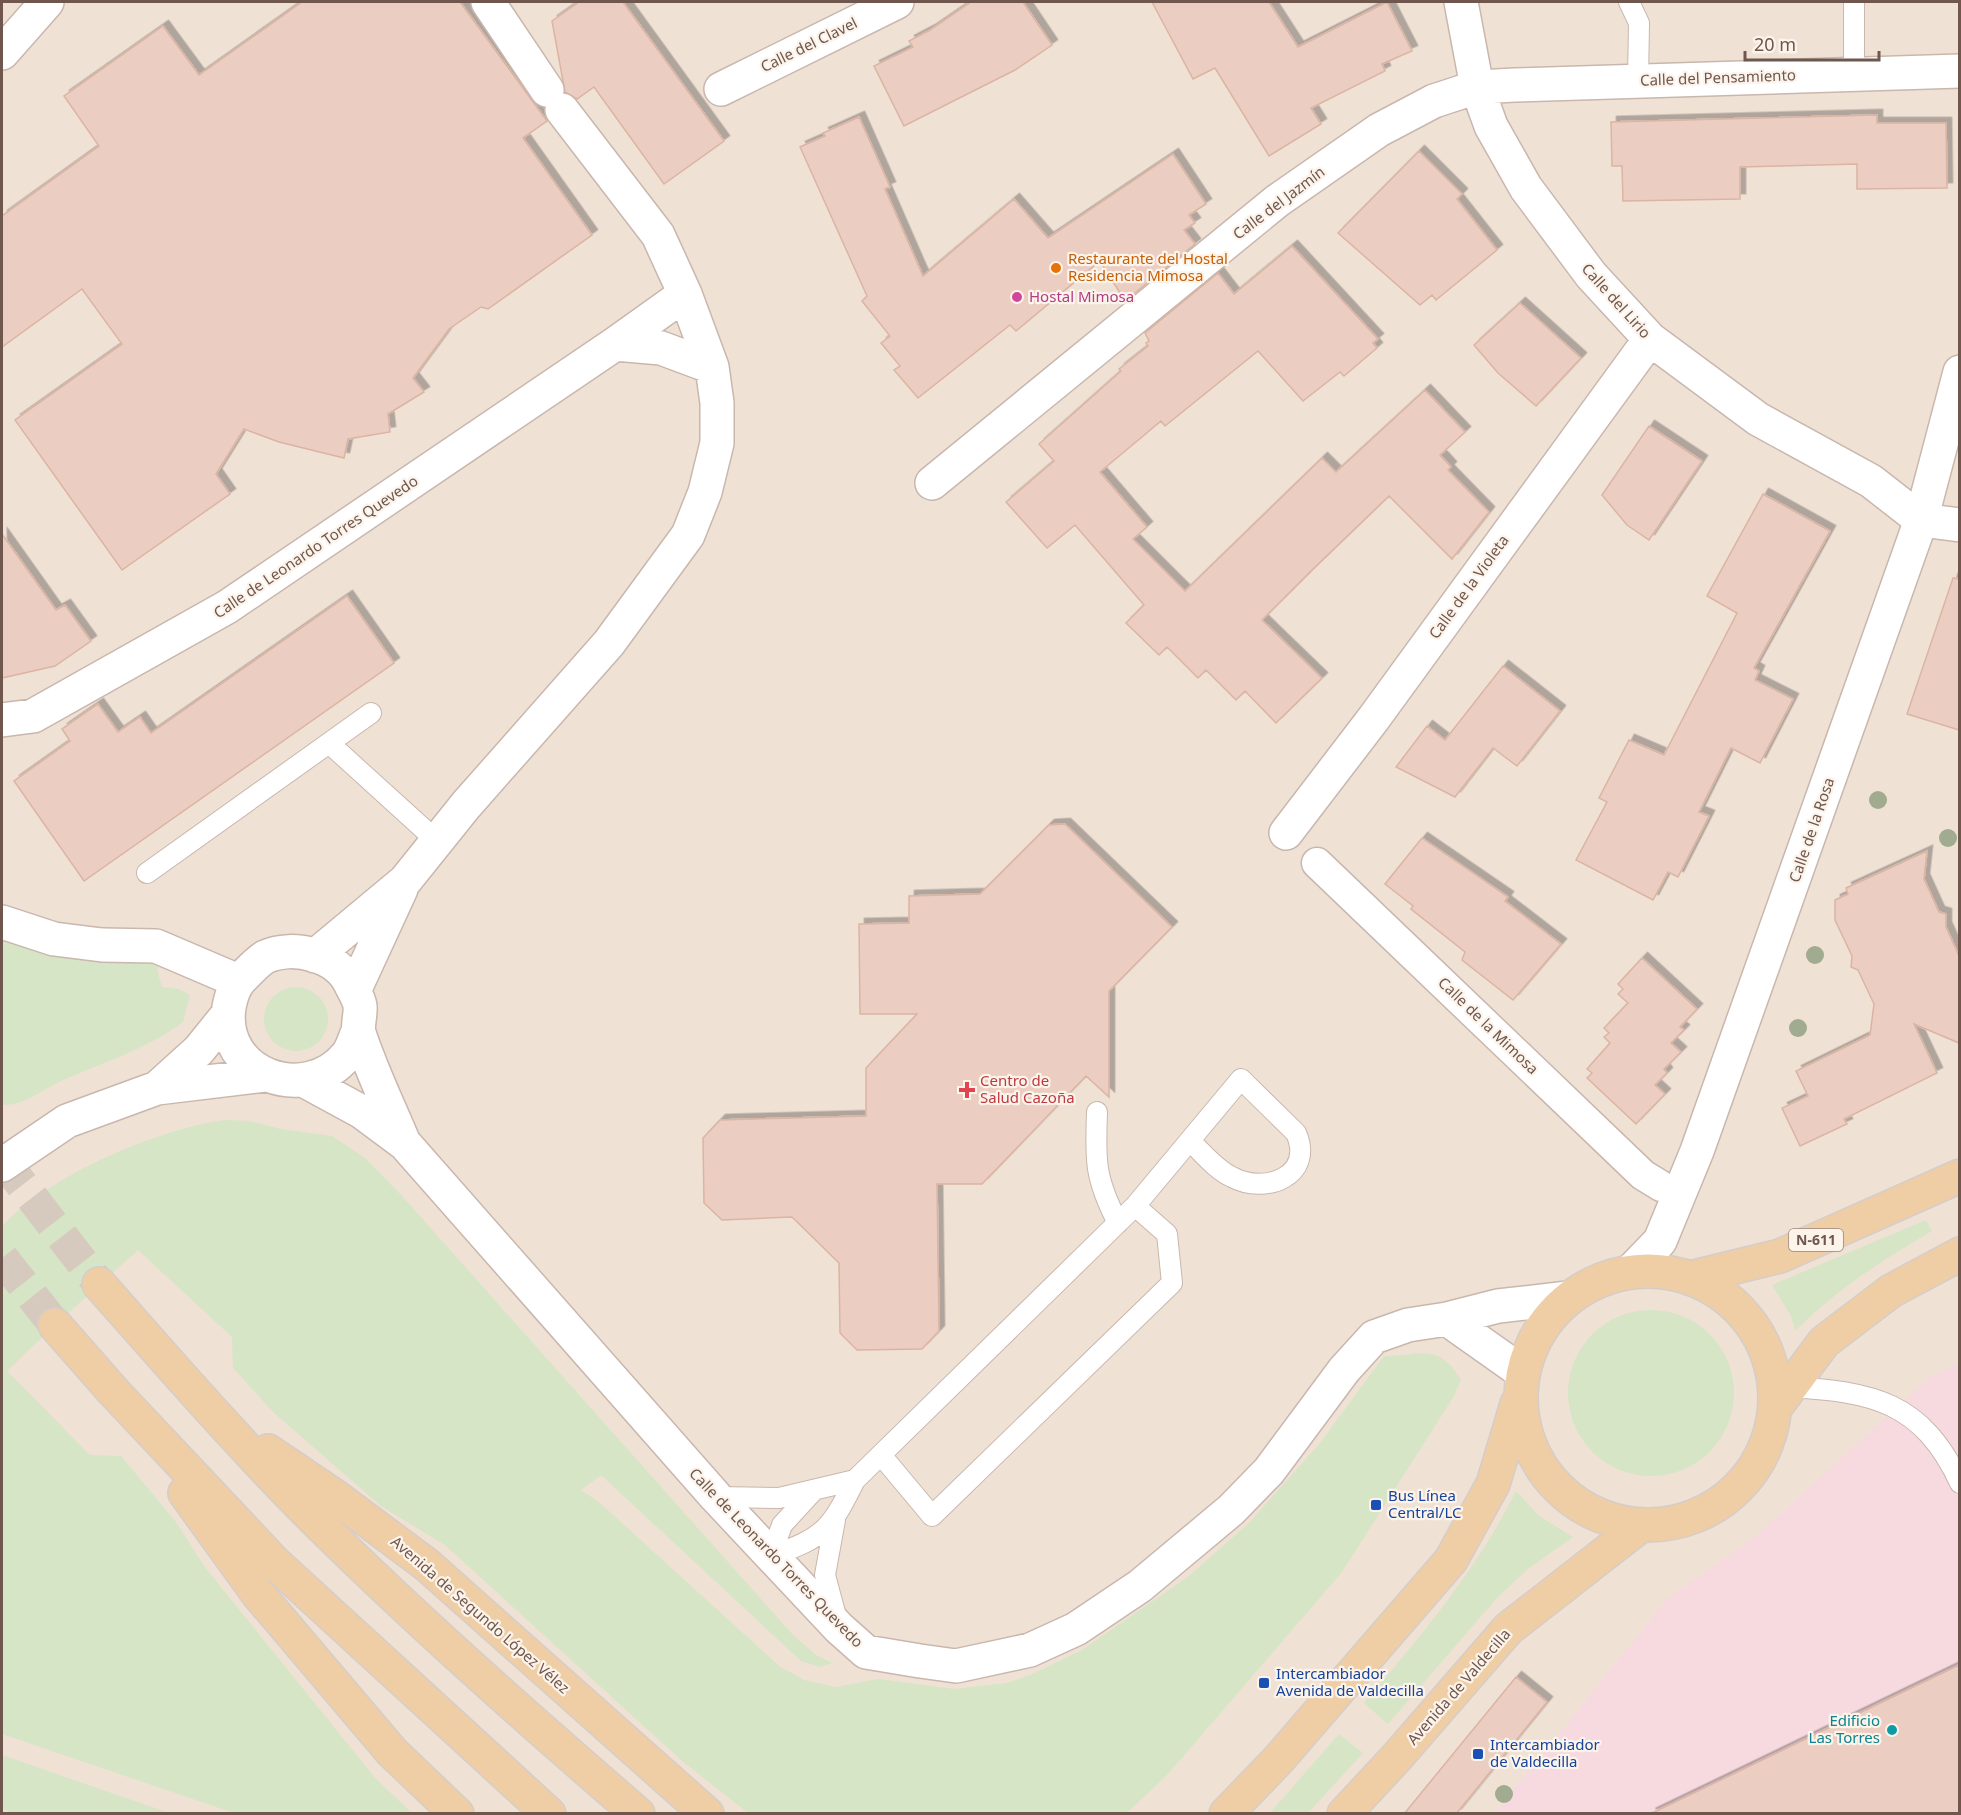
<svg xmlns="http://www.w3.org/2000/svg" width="1961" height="1815" viewBox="0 0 1961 1815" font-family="'Noto Sans',sans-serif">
  <defs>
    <filter id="shadow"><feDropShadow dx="5.5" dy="-5.5" stdDeviation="0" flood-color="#0004"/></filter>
  </defs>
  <rect width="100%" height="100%" fill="#f9f0e5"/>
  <path fill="#f0e1d5" d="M2 2H1959V1813H2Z"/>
  <path fill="#f6dadf" d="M1959 1362V1813L1494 1814 1667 1599 1756 1536 1929 1378Z"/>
  <path fill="#d5e5c6" d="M2 938C43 961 113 958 160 961L157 969 162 987 179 989 190 995 183 1022C146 1050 103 1062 61 1081 40 1091 25 1105 2 1105Z
    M264 1019a32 32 0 1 1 64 0a32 32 0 1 1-64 0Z
    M225 1120 250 1121 280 1129 332 1136 365 1158 403 1197 793 1635 816 1655 832 1663 820 1667 801 1661 601 1475 581 1490 600 1503 779 1666 804 1680 836 1687 878 1679 955 1689 1007 1683 1030 1675 1082 1650 1189 1576 1249 1523 1320 1443 1384 1356C1419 1356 1438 1341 1461 1380L1454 1396 1342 1572 1168 1774 1127 1813H748L681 1760 445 1545 381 1506 273 1412 233 1368 232 1337 138 1250 55 1325 7 1371 90 1455 121 1456 176 1522 204 1566 376 1779 412 1813H234L2 1734V1227C47 1176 158 1129 225 1120Z
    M1926 1220 1932 1231C1878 1263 1840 1287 1795 1331L1791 1316 1772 1285Z
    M1568 1393a83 83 0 1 1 166 0a83 83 0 1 1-166 0Z
    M1516 1491 1539 1516 1573 1537 1529 1568 1496 1599 1388 1724 1364 1703C1420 1637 1477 1570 1516 1491Z
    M1339 1734 1363 1753 1308 1813H1270Z
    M2 1755 169 1813 17 1814 2 1809Z"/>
  <path fill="#ebcec1" stroke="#dbb4a3" stroke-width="1.5" filter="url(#shadow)" d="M302 2H460L547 121 523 138 592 235 488 309 481 307 449 329 413 378 424 392 388 414 390 432 348 439 344 458 279 442 244 429 216 474 230 494 122 570 15 420 122 344 82 289 2 347V216L99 146 64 96 163 26 199 75Z
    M579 2H623L724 141 664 184 594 87 577 99 565 92 552 21Z
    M971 2H1023L1052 45 1015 70 904 126 874 66 913 47 909 41 930 30Z
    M1152 2H1269L1298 47 1387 2 1412 51 1382 64 1385 71 1311 108 1321 124 1269 156 1215 68 1193 79Z
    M1877 115V123H1946L1947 188 1857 189V164L1740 167V199L1623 201 1622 166H1612L1611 122Z
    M859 117 890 187 885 189 923 276 1014 199 1048 238 1173 154 1206 204 1189 215 1195 223 1184 230 1195 244 1125 301 1100 261 1016 331 1010 325 918 398 894 370 900 366 881 343 890 336 862 301 867 296 800 147 825 136 823 133Z
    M1419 151 1462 194 1457 199 1497 250 1436 300 1432 295 1420 305 1338 233Z
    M1292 246 1378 339 1373 343 1377 348 1344 376 1340 372 1303 401 1258 351 1165 426 1161 421 1100 472 1147 527 1133 539 1185 591 1322 458 1336 472 1425 390 1465 432 1440 455 1451 467 1448 470 1489 512 1452 559 1389 496 1309 573 1262 620 1322 678 1276 723 1245 691 1236 700 1206 670 1198 678 1167 647 1159 655 1126 623 1144 605 1075 525 1047 548 1006 502 1054 461 1039 444 1121 371 1119 369 1148 346 1146 343 1149 341 1145 333 1218 273 1234 294Z
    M1520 303 1581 358 1536 406 1498 373 1474 345Z
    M1649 426 1702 461 1649 540 1627 525 1602 495Z
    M1763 494 1830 531 1754 668 1759 671 1755 680 1793 699 1760 763 1731 748 1699 812 1709 816 1678 877 1668 872 1653 900 1576 860 1607 802 1599 798 1629 740 1664 755 1737 613 1707 596Z
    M2 534 56 610 65 605 91 641 55 666 2 678Z
    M1953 578 1959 579V730L1907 714Z
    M347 596 394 663 84 881 14 781 70 741 62 729 98 704 118 732 140 717 151 733Z
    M1503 666 1560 711 1517 766 1493 748 1455 797 1396 767 1427 726 1445 740Z
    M1065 824 1172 927 1109 991V1097L1086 1076 982 1184H937L939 1331 922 1349 857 1350 840 1333 839 1263 792 1217 722 1220 704 1203 703 1138 720 1120 866 1116V1068L917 1014H860L859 924 909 923V896L980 894 1049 825Z
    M1422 838 1508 897 1505 901 1561 944 1513 1000 1462 960 1465 952 1411 909 1413 906 1385 884Z
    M1927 851 1924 879 1939 912 1946 914V927L1959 956V1043L1914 1024 1937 1073 1844 1119 1847 1124 1800 1146 1782 1108 1808 1096 1796 1071 1870 1035 1874 1004 1858 970 1851 967 1852 956 1835 920V900L1848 894 1846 888Z
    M1642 958 1697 1009 1680 1027 1684 1030 1671 1043 1681 1052 1664 1069 1667 1073 1655 1085 1665 1094 1636 1124 1587 1078 1592 1073 1587 1069 1610 1043 1604 1037 1609 1033 1604 1028 1628 1003 1618 994 1623 989 1618 984Z
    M1959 1665V1814H1650Z
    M1516 1677 1547 1702 1456 1814H1404Z"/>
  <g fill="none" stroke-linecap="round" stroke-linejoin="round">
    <path stroke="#d6cabf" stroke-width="33" stroke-dasharray="33 16" stroke-linecap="butt" d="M2 1159 99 1284
      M2 1258 55 1325"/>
    <defs>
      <path id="service" d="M1629 2 1639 23 1638 80
        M1854 2V74
        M330 744 438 842
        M147 873 371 713
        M1097 1112C1095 1161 1095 1179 1118 1223
        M1135 1206 1241 1079 1296 1133C1315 1176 1265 1195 1232 1177 1216 1170 1202 1152 1190 1141
        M1791 1387C1872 1392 1922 1401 1960 1483
        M716 1497 779 1498 855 1480
        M835 1520 825 1575 837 1620
        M771 1556C825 1537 830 1530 855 1480L1135 1206 1167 1234 1172 1283 932 1516 881 1455
        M771 1556 782 1525 814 1490"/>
      <path id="pedestrian" d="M1317 863 1643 1175 1661 1186"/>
      <path id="minor" d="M488 2 547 90
        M1461 2 1477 87 1491 126 1526 188 1591 275 1650 339 1758 419 1871 481 1921 520 1960 525
        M2 53 47 2
        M721 89 897 2
        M615 344 685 294
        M932 483 1277 201 1379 130 1434 101 1477 87 1515 85 1960 71
        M2 720 33 716 227 607 615 344 661 348 712 367
        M1286 833 1374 718 1650 339
        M2 922 54 939 102 945 156 946 238 981
        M315 956 405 881 466 805 609 643 688 535 705 492 717 443V403L712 367 685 294 658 235 562 110
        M354 991 401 889
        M358 1031C355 1038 352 1049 347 1055 305 1106 219 1074 229 1007 231 997 234 986 241 979 248 972 257 962 265 957 293 944 338 955 351 985 354 991 359 999 360 1006 361 1015 357 1024 359 1033 371 1070 389 1107 404 1143
        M305 1081 362 1112 405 1144 716 1497 839 1628 866 1652 920 1661 956 1666 1030 1650 1076 1629 1140 1586 1231 1510 1269 1471 1344 1370 1374 1337 1408 1325 1447 1319 1498 1306 1568 1298
        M157 1088 199 1050 228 1014
        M2 1165 67 1121 157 1088 265 1075
        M1447 1319 1522 1372"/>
      <path id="tertiary" d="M1631 1271 1660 1241 1697 1151 1921 520 1960 372"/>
      <path id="primary" d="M1521 1398a127 127 0 1 1 254 0a127 127 0 1 1-254 0Z
        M1694 1277 1780 1256 1960 1176
        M99 1284C169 1363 238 1443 313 1518 417 1621 527 1718 638 1814
        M55 1325 113 1391 275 1563 549 1814
        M1775 1408 1824 1342 1891 1291 1960 1254
        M268 1451 336 1497 427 1565 707 1814
        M185 1493 258 1594 392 1752 457 1814
        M1226 1814 1278 1760 1451 1560 1493 1484 1517 1404
        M1344 1814 1397 1757 1508 1629 1640 1526"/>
    </defs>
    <use href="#service" stroke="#c9b7ad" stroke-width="22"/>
    <use href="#pedestrian" stroke="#c9b7ad" stroke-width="33"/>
    <use href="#minor" stroke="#c9b7ad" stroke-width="36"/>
    <use href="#tertiary" stroke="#c9b7ad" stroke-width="36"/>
    <use href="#primary" stroke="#d4cdca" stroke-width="36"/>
    <use href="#service" stroke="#fff" stroke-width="20"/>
    <use href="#pedestrian" stroke="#fff" stroke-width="30"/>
    <use href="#minor" stroke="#fff" stroke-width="33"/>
    <use href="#tertiary" stroke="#fff" stroke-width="33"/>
    <use href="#primary" stroke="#efcea6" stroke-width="33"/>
  </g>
  <g fill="#a0ab8f">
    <circle cx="1878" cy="800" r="9"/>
    <circle cx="1948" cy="838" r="9"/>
    <circle cx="1815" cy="955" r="9"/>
    <circle cx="1798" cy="1028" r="9"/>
    <circle cx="1504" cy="1794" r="9"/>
  </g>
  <circle fill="#e8710a" stroke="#fcf4eb" stroke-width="2" cx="1056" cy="268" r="6"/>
  <circle fill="#d1479c" stroke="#fcf4eb" stroke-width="2" cx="1017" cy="297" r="6"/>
  <path fill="#e0444e" stroke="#fcf4eb" stroke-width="2" d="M964 1081h6v6h6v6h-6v6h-6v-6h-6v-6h6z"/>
  <g fill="#1a4fb4" stroke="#fcf4eb" stroke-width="2">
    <rect x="1370" y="1499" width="12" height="12" rx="3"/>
    <rect x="1258" y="1677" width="12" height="12" rx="3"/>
    <rect x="1472" y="1748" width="12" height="12" rx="3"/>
  </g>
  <circle fill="#0f9aa8" stroke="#fcf4eb" stroke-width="2" cx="1892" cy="1730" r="6"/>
  <g text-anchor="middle" stroke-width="4.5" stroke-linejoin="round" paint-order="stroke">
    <rect fill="#fcf4eb" stroke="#99867d" stroke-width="1.5" x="1789" y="1229" width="54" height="22" rx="4.5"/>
    <g font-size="14" font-weight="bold" fill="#6f574e">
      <text x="1816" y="1245">N-611</text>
    </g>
    <g font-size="15" fill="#6f574e" stroke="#fcf4eb">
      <text transform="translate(809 45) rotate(-26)" y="5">Calle del Clavel</text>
      <text transform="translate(1718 78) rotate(-2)" y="5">Calle del Pensamiento</text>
      <text transform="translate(1279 203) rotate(-37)" y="5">Calle del Jazmín</text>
      <text transform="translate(1616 301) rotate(48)" y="5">Calle del Lirio</text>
      <text transform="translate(316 547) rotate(-34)" y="5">Calle de Leonardo Torres Quevedo</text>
      <text transform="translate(1469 587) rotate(-54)" y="5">Calle de la Violeta</text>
      <text transform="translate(1812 830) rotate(-71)" y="5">Calle de la Rosa</text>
      <text transform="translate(1488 1026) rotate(44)" y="5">Calle de la Mimosa</text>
      <text transform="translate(776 1558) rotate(46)" y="5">Calle de Leonardo Torres Quevedo</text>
      <text transform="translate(480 1615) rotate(41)" y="5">Avenida de Segundo López Vélez</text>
      <text transform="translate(1459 1687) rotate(-49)" y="5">Avenida de Valdecilla</text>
    </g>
    <g font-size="15" fill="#c56008" stroke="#fcf4eb" text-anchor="start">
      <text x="1068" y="264">Restaurante del Hostal<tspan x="1068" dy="17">Residencia Mimosa</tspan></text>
    </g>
    <g font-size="15" fill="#b23c85" stroke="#fcf4eb" text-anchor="start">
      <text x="1029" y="302">Hostal Mimosa</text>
    </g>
    <g font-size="15" fill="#be3a42" stroke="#fcf4eb" text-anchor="start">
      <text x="980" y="1086">Centro de<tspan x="980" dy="17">Salud Cazoña</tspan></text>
    </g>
    <g font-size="15" fill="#164399" stroke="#fcf4eb" text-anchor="start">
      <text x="1388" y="1501">Bus Línea<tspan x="1388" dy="17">Central/LC</tspan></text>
      <text x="1276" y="1679">Intercambiador<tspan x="1276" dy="17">Avenida de Valdecilla</tspan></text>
      <text x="1490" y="1750">Intercambiador<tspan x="1490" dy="17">de Valdecilla</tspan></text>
    </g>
    <g font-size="15" fill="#0d838f" stroke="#fcf4eb" text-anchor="end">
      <text x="1880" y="1726">Edificio<tspan x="1880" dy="17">Las Torres</tspan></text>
    </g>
  </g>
  <rect width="1961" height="1815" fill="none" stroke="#6f574e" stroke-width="6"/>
  <path d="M1745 51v9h134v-9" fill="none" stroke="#6f574e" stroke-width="3"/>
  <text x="1754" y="51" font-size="18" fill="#6f574e" stroke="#fcf4eb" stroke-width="4.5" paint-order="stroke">20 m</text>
</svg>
